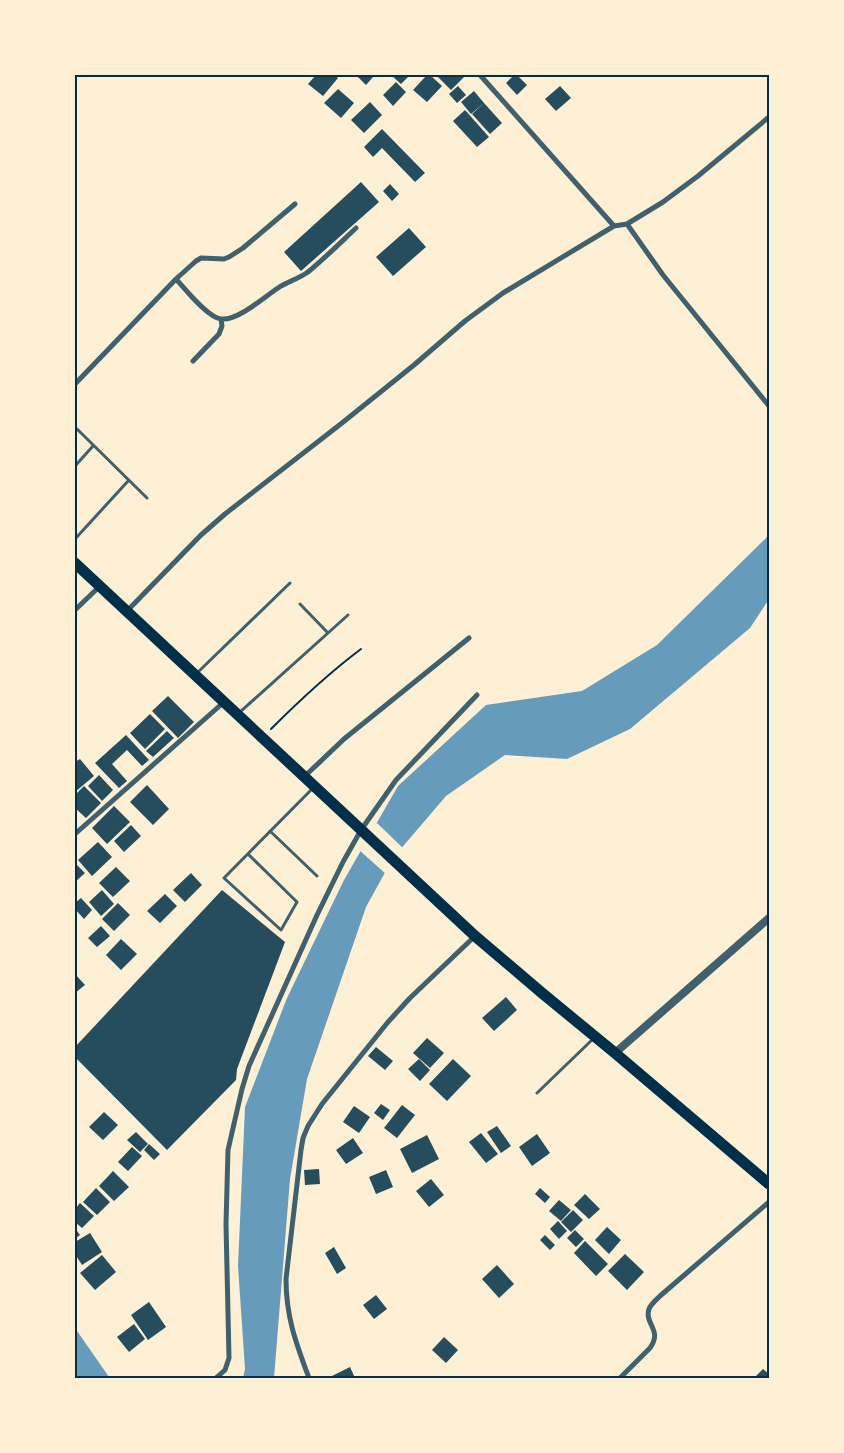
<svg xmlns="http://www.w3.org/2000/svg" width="844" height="1453" viewBox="0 0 844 1453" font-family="'Noto Sans',sans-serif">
  <rect width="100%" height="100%" fill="#fdf0d5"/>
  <path fill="#669bbc" d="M769 535V599L750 628 630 729 567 759 505 755 446 796 393 858 366 907 307 1079 290 1179 274 1378H243L245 1369 238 1266 245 1107 287 998 344 880 398 786 486 705 582 691 657 645Z
    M75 1328 109 1377 110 1378H75Z"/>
  <path fill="#fdf0d5" d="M377 823 404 849 395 859 387 875 358 849 367 833Z"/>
  <path fill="#264d5e" d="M316 75H335L338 78 323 96 308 84Z
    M356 75H373L374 76 366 85Z
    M391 75H408L409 76 401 84Z
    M427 75H430L442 86 427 102 413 90Z
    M436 75H461L464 77 451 90Z
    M514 75H517L527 85 517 95 506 83Z
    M396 82 406 92 393 106 383 95Z
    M458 86 466 95 457 103 449 94Z
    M560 86 571 98 556 111 545 99Z
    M338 89 354 103 341 118 324 103Z
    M474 91 484 103 471 114 461 102Z
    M370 102 382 115 364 133 351 120Z
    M484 103 502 123 490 134 472 114Z
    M465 110 489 137 477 147 453 121Z
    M382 129 425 173 415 182 382 148 373 157 364 147Z
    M361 182 379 202 301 271 284 252Z
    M390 184 399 194 392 201 383 191Z
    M409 228 426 247 393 276 376 257Z
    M168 696 194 722 178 738 152 711Z
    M150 714 165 729 145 749 130 733Z
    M167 731 174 738 153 757 146 751Z
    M126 735 149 760 142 766 127 750 112 764 127 781 119 788 95 763Z
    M80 759 94 776 75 792V762Z
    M99 775 113 790 102 801 88 786Z
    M147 785 169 809 153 825 130 802Z
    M84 786 101 803 86 818 75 808V795Z
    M114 806 130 822 107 844 92 828Z
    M131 825 141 836 124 852 114 841Z
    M98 842 112 857 92 876 78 860Z
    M75 863 85 873 75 882Z
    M116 867 130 881 113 897 99 883Z
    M191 873 202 885 185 902 173 890Z
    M102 890 114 904 101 916 89 902Z
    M222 890 285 942 237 1069 236 1080 167 1150 75 1057V1047Z
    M165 894 177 906 160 923 147 911Z
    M81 898 92 910 84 919 75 909V903Z
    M118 903 130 915 114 931 102 919Z
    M101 926 110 936 97 947 88 938Z
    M121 939 137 954 121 970 106 955Z
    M75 974 85 985 75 993Z
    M506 997 517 1010 494 1031 482 1018Z
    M427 1038 444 1053 430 1068 413 1053Z
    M376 1047 393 1061 385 1070 368 1056Z
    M419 1059 430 1070 420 1081 408 1069Z
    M453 1059 471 1076 447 1101 429 1084Z
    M381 1104 390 1110 383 1120 374 1113Z
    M402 1105 415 1115 397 1138 384 1128Z
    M354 1106 370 1117 359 1133 343 1122Z
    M104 1112 118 1125 103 1140 89 1127Z
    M497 1126 511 1146 501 1153 487 1132Z
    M136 1132 148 1144 140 1152 127 1140Z
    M481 1133 498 1154 486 1163 469 1142Z
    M537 1134 550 1153 532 1166 519 1147Z
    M427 1135 439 1159 412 1173 400 1149Z
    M353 1138 363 1153 346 1164 336 1150Z
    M149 1144 160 1154 154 1160 144 1150Z
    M132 1147 142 1156 128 1171 118 1162Z
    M319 1169 320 1184 305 1185 304 1170Z
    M386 1170 393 1187 376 1194 369 1177Z
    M113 1171 129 1187 114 1201 99 1186Z
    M431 1179 444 1195 429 1207 416 1191Z
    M96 1188 110 1202 97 1215 83 1202Z
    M540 1188 550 1197 545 1203 535 1194Z
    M585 1194 600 1209 589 1219 574 1205Z
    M559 1200 571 1210 561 1221 549 1211Z
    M80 1203 94 1216 82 1228 75 1222V1209Z
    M573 1210 583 1220 571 1232 561 1222Z
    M558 1221 567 1231 559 1239 550 1229Z
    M607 1227 621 1240 609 1254 595 1240Z
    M75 1228 80 1235 75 1239Z
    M575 1230 584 1239 576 1247 567 1238Z
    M90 1233 102 1252 82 1265 75 1254V1242Z
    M545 1235 555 1245 550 1250 540 1240Z
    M585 1241 608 1264 596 1276 574 1253Z
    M334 1247 346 1268 337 1274 325 1253Z
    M625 1254 644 1272 627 1290 608 1271Z
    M102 1255 116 1272 95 1290 80 1273Z
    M497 1265 514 1284 499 1298 482 1279Z
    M376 1295 387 1309 374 1319 363 1305Z
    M149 1302 166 1327 148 1340 131 1315Z
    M134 1324 145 1339 129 1352 117 1337Z
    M444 1337 458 1350 446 1363 432 1350Z
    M350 1367 355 1378H333L332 1376Z
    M763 1369 769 1374V1378H754Z"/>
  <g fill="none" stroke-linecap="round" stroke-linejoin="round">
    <path stroke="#003049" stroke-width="2" d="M271 729C300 700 329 673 361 649"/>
    <path stroke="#3f606c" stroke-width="3" d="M77 429 147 498
      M75 466 93 446
      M75 539 129 480
      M300 604 328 633
      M197 673 290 583
      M240 712 348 615
      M270 831 317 876
      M248 854 297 902 281 930 224 878 313 788
      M537 1093 594 1038"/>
    <path stroke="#3f606c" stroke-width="5" d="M480 75 614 226
      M627 224 663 275 769 406
      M176 279C185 289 208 318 221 319 238 321 264 297 278 288 287 282 298 279 308 272 325 258 340 243 356 228
      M193 361 219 334 222 326 221 319
      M75 384 176 279 196 261 201 258 224 259 229 257 243 248 295 204
      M75 610 100 586
      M127 611 201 535 225 514 342 423 414 365 465 321 503 293 614 226 627 224 663 202 698 176 769 117
      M305 776 344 739 469 638
      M75 834 224 702
      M216 1378 225 1370 229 1358 226 1224 228 1150 242 1089 249 1066 317 915 343 862 361 830 396 780 477 695
      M309 1378C296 1343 286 1317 286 1279L301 1150 303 1138 308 1126 322 1104 388 1022 410 998 475 936
      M620 1378 650 1348C663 1330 644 1324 649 1309 651 1304 656 1300 660 1296L769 1202"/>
    <path stroke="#3f606c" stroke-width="8" d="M615 1053 769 918"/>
    <path stroke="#003049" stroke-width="11" d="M75 563 475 936 542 993 615 1053 769 1184"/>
  </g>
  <rect width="844" height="1453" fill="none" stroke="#fdf0d5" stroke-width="152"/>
  <rect x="76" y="76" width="692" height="1301" fill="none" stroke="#003049" stroke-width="2"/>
</svg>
